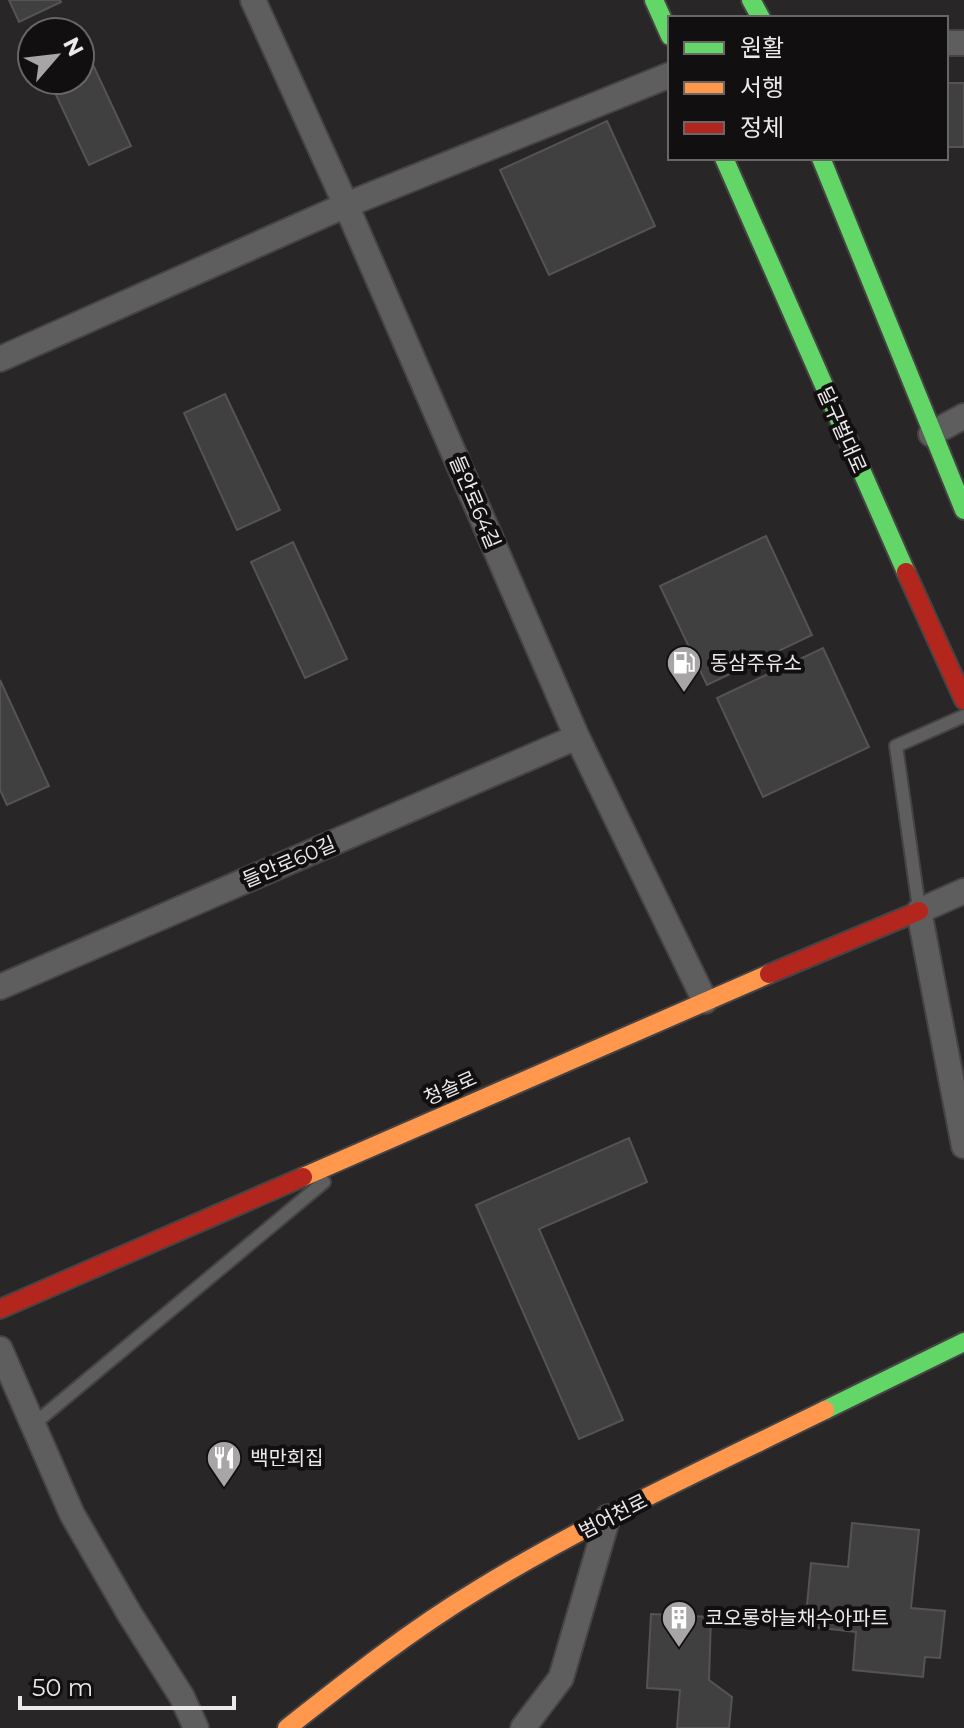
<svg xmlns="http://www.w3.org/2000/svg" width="964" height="1728" viewBox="0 0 964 1728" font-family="Montserrat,'Noto Sans KR',sans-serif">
  <rect width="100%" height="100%" fill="#282626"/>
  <path fill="#414040" stroke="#555353" stroke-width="2" d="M9 0H60L61 2 19 22Z
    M80 37 131 146 89 165 49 80H80Z
    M946 83H964V147H946Z
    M607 121 655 226 549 275 500 170Z
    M225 394 280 510 237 530 184 413Z
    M766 536 812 635 707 685 660 586Z
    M293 542 347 659 305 678 251 562Z
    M823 648 869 747 763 797 717 698Z
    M0 680 49 786 7 805 0 790Z
    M629 1138 647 1182 539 1229 623 1420 579 1439 476 1205Z
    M852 1523 919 1530 911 1608 945 1611 940 1658 925 1657 923 1677 853 1670 856 1632 805 1626 811 1563 848 1567Z
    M651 1614 711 1617 709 1680 732 1697 729 1728H677L680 1690 647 1688Z"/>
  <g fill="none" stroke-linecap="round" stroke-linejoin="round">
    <defs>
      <path id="lane" d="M919 908 896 746 964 716
        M34 1424 324 1182"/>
      <path id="street" d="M253 0 346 205 577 737 705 1001
        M946 43H964
        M0 359 346 205 670 75
        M931 434 964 416
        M964 891 919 911 964 1146
        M0 987 577 737
        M0 1349 72 1514 129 1613 182 1697 196 1728
        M523 1728 561 1678 608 1517"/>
      <path id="fast" d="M654 0 670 36
        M751 0 761 18
        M724 158 906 572
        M821 158 964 510
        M825 1410 964 1342"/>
      <path id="slow" d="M303 1177 769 974
        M287 1728C349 1679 411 1630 479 1589 590 1521 709 1467 825 1410"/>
      <path id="jam" d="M906 572 964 700
        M769 974 919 911
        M0 1309 303 1177"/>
    </defs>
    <use href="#lane" stroke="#454343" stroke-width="16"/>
    <use href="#street" stroke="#454343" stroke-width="28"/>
    <use href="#fast" stroke="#454343" stroke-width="22"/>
    <use href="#slow" stroke="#454343" stroke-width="22"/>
    <use href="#jam" stroke="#454343" stroke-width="22"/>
    <use href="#lane" stroke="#5f5e5e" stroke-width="12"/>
    <use href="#street" stroke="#5f5e5e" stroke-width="24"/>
    <use href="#fast" stroke="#63d668" stroke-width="18"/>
    <use href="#slow" stroke="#ff974d" stroke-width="18"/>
    <use href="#jam" stroke="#b3261e" stroke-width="18"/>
  </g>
  <defs>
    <symbol id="fuel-pin" viewBox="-11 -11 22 30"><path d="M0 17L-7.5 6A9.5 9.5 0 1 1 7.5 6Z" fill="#a7a5a5" stroke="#110f0f"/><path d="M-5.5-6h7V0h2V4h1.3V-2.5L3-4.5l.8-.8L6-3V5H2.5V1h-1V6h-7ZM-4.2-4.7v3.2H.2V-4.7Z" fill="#fff"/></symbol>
    <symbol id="restaurant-pin" viewBox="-11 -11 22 30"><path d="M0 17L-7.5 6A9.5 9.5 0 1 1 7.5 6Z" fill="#a7a5a5" stroke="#110f0f"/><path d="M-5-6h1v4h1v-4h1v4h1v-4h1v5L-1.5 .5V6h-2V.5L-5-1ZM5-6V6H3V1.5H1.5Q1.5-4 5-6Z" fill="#fff"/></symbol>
    <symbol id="building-pin" viewBox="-11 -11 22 30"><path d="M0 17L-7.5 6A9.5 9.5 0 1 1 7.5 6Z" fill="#a7a5a5" stroke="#110f0f"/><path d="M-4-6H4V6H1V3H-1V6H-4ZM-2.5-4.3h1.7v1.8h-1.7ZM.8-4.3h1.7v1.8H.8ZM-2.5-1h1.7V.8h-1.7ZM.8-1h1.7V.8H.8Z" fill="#fff"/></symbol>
  </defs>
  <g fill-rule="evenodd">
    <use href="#fuel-pin" x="664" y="643" width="40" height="54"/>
    <use href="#restaurant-pin" x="204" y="1438" width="40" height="54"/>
    <use href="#building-pin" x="659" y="1598" width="40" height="54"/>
  </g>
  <g text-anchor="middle" stroke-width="8" stroke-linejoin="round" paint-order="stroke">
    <g font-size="20" fill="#ece9e9" stroke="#110f0f">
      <text transform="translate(842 430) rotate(66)" y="7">달구벌대로</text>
      <text transform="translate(475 502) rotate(67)" y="7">들안로64길</text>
      <text transform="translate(289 862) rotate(-23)" y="7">들안로60길</text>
      <text transform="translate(450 1088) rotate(-24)" y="7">청솔로</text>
      <text transform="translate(613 1516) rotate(-27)" y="7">범어천로</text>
    </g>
    <g font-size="20" fill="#ece9e9" stroke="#110f0f" text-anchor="start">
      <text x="710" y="670">동삼주유소</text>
      <text x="250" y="1465">백만회집</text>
      <text x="705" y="1625">코오롱하늘채수아파트</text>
    </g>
  </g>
  <rect x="668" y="16" width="280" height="144" fill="#110f0f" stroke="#696666" stroke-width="2"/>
  <rect x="684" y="42" width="40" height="12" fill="#63d668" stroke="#696666" stroke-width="2"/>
  <text x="740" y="56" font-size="24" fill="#ece9e9">원활</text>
  <rect x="684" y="82" width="40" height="12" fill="#ff974d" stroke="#696666" stroke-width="2"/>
  <text x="740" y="96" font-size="24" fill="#ece9e9">서행</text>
  <rect x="684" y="122" width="40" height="12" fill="#b3261e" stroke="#696666" stroke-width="2"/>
  <text x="740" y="136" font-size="24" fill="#ece9e9">정체</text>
  <g transform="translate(56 56) rotate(62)"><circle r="38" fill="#110f0f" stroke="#696666" stroke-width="2"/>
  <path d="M0-6L14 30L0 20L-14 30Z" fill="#a7a5a5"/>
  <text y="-12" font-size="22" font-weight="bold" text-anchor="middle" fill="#ece9e9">N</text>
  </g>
  <path d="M20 1696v12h214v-12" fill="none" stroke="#ece9e9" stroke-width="4"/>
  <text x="32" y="1696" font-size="24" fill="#ece9e9" stroke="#110f0f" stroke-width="6" paint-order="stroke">50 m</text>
</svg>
